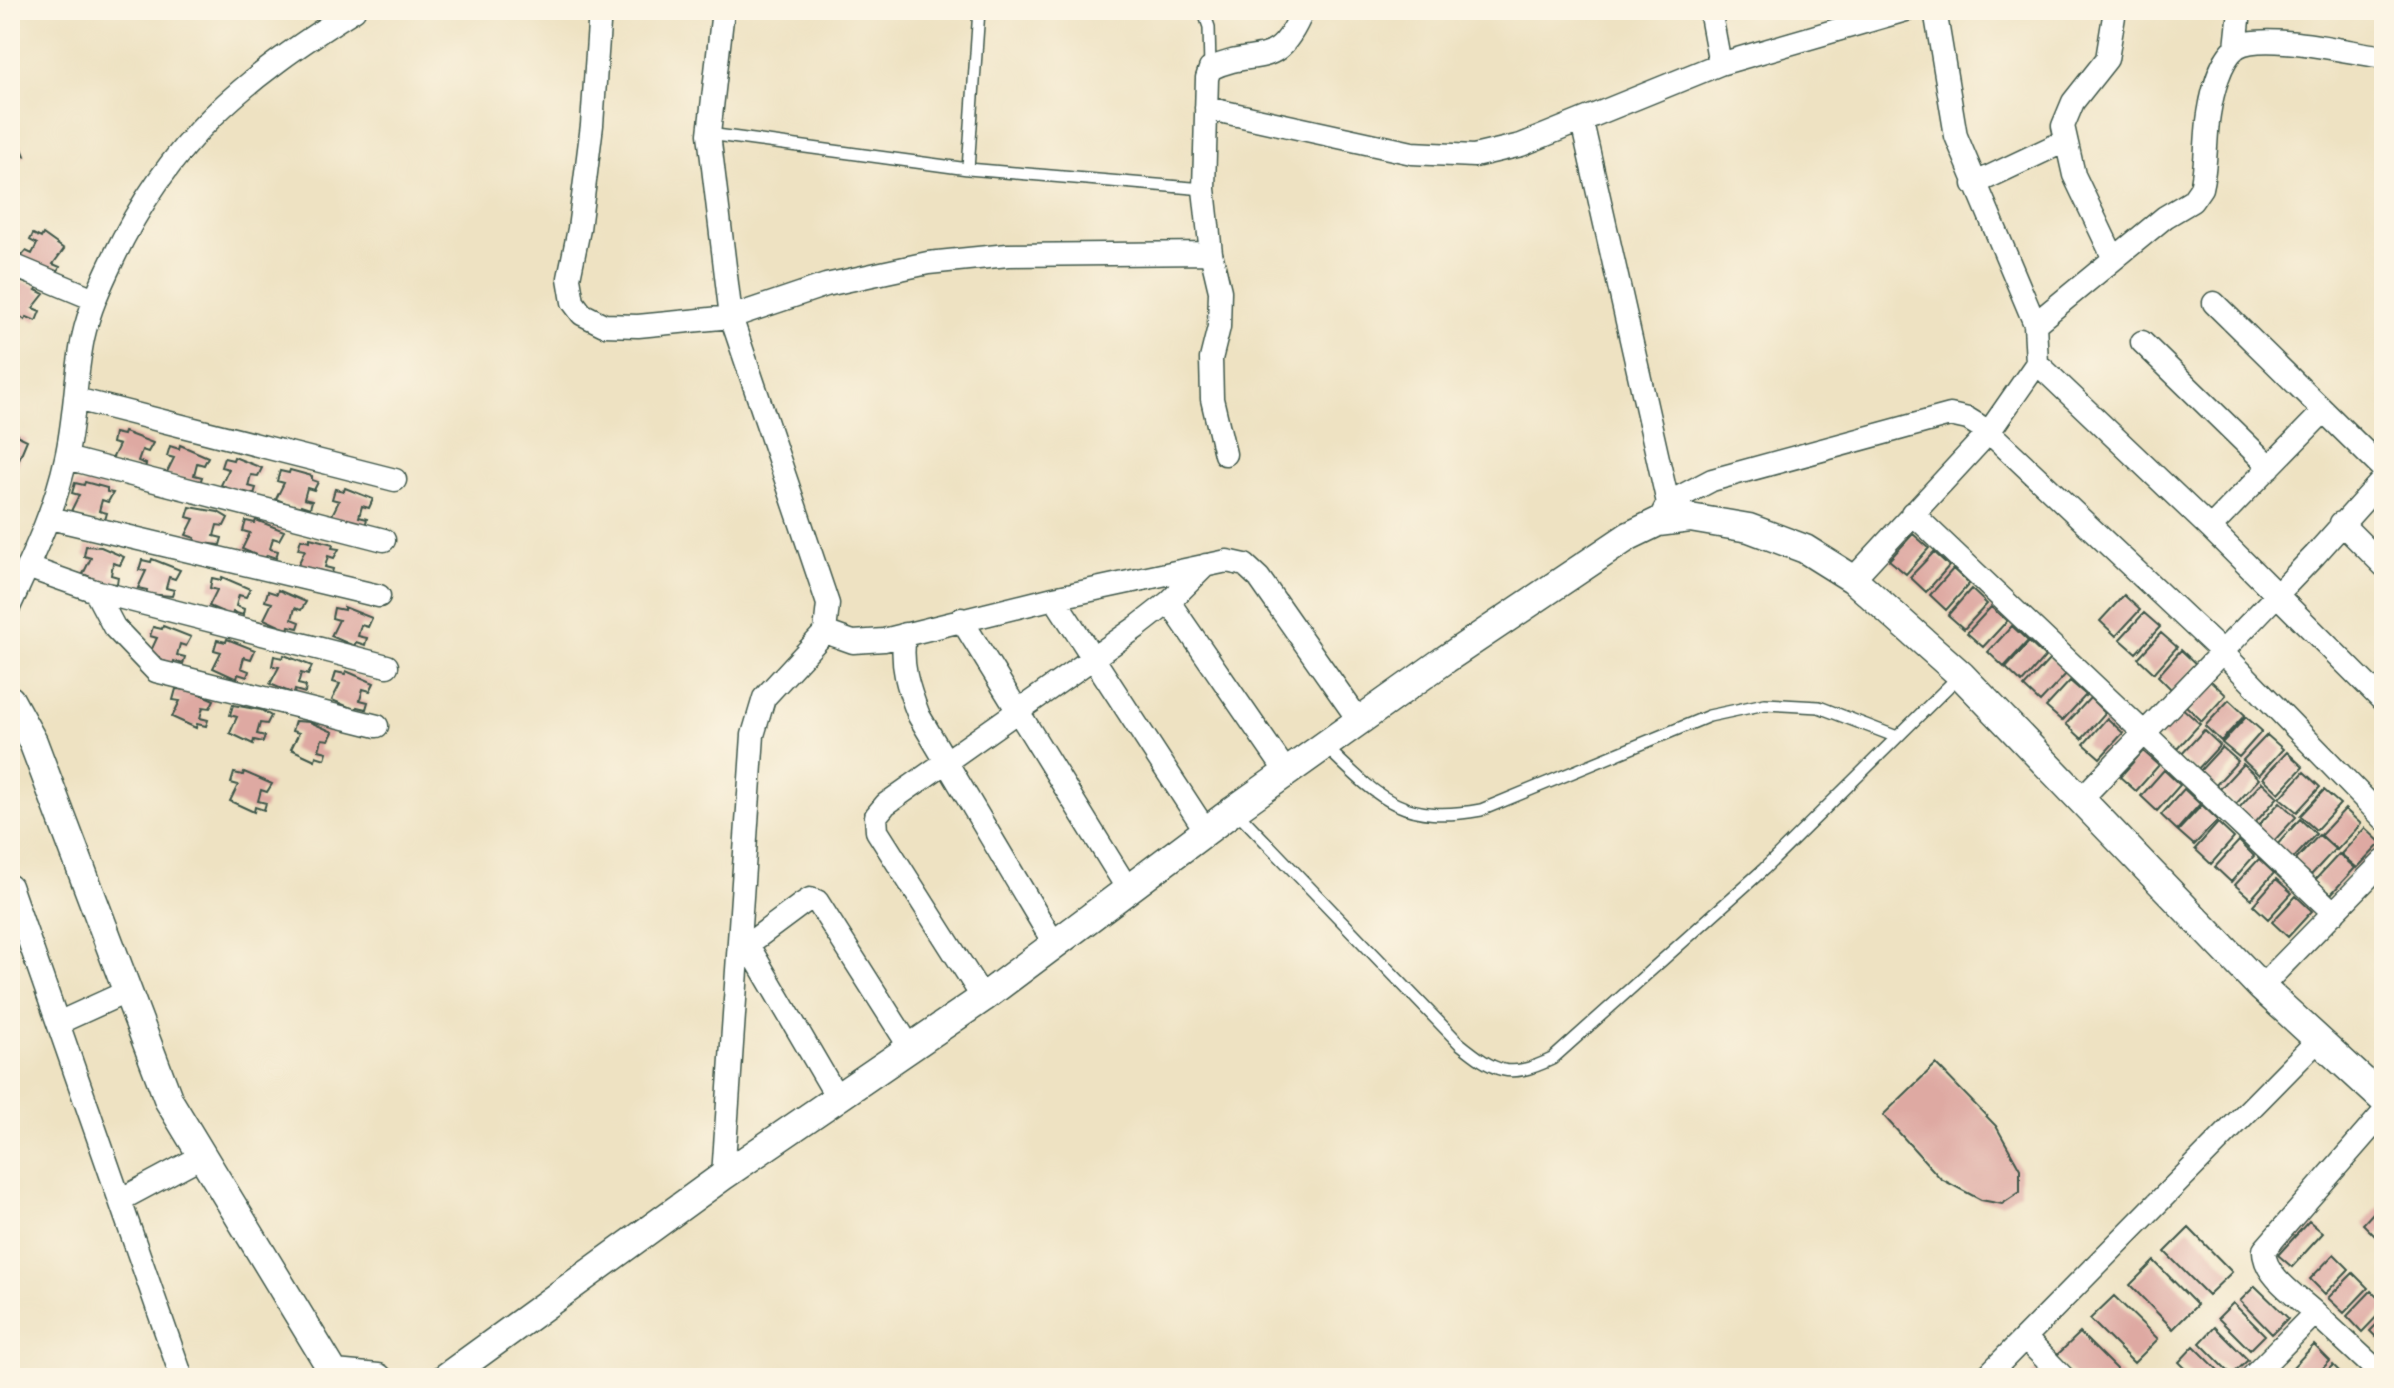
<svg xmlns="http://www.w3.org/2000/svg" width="2394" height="1388" viewBox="0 0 2394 1388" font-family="'Shantell Sans',sans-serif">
  <rect width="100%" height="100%" fill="#fcf5e5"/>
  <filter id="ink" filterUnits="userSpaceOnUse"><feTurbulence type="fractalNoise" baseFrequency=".0125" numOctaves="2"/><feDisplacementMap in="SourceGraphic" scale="16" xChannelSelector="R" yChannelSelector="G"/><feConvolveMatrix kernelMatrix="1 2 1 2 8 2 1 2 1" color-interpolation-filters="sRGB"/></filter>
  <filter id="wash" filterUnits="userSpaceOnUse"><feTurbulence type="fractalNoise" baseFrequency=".006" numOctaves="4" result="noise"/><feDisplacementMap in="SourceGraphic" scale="32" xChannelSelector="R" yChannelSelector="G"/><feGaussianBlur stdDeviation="1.8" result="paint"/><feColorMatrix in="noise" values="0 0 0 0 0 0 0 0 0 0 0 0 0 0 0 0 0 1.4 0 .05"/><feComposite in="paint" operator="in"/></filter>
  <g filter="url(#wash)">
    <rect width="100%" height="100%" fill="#eee2c2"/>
    <g id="blocks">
      <path fill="#dea9a2" d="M15 132 25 156 10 161V135Z
        M33 234 41 238 43 234 64 249 53 264 60 267 55 276 20 258 26 251 32 254 37 244 30 240Z
        M13 279 38 287 36 290 44 294 33 308 40 311 36 321 27 317 25 320 10 309V298L17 288 10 285Z
        M10 432 27 440 14 471 10 470Z
        M124 432 153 443 148 452 142 450 138 461 146 464 145 470 111 461 119 445 112 443 114 433 123 435Z
        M180 445 208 457 204 465 197 463 194 475 202 477 200 483 166 474 174 458 167 456 170 446 179 449Z
        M234 457 262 468 258 476 251 475 248 486 256 488 254 494 245 492 244 496 221 485 229 469 221 467 224 458 233 460Z
        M290 470 312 476V480L318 482 314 490 307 488 304 499 312 501 310 508 301 505 300 509 276 499 284 483 277 481 280 471 289 473Z
        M85 482 107 488V492L113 493 108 502 102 500 99 511 107 513 105 520 96 517 95 521 71 511 79 495 72 493 75 483 84 485Z
        M345 488 373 499 369 508 362 506 359 517 367 519 365 526 331 517 339 501 332 499 335 489 344 491Z
        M190 507 218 512 228 518 224 526 217 525 214 536 222 538 220 545 194 542 195 538 186 535 194 519 187 517Z
        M256 520 284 531 279 540 273 538 270 549 278 551 276 558 267 555 265 559 242 549 250 533 243 531 246 521 255 523Z
        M1913 534 1929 548 1906 574 1889 560Z
        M310 538 333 544 332 548 339 549 334 558 328 556 325 567 333 569 331 576 297 567 305 550 298 549 301 539 310 541Z
        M86 546 101 547 124 557 120 565 113 563 111 575 118 577 117 584 90 581 91 577 83 574 91 558 84 556Z
        M1934 552 1949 566 1926 592 1910 577Z
        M152 559 180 570 175 579 169 577 166 588 174 590 172 596 146 594 147 590 138 588 146 571 139 570 142 560 151 562Z
        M1953 569 1969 584 1946 610 1930 595Z
        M222 577 250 589 246 597 239 595 236 606 244 609 243 615 233 612 232 616 209 606 217 590 210 588 212 578 221 580Z
        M1971 589 1987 604 1964 629 1948 615Z
        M278 590 306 602 301 610 295 608 292 619 300 622 298 628 289 626 288 630 264 619 272 603 265 601 268 591 277 594Z
        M2124 595 2140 610 2116 636 2100 621Z
        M344 607 372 618 368 627 361 625 358 636 367 638 365 645 356 642 354 646 331 636 339 620 332 618 334 608 344 610Z
        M1991 607 2007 621 1983 647 1967 633Z
        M2144 613 2160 627 2136 653 2120 639Z
        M163 626 191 637 186 646 180 644 177 655 185 657 183 664 174 661 173 665 149 655 157 638 150 636 153 627 162 629Z
        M2012 626 2028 641 2004 667 1988 652Z
        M2161 633 2177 647 2154 673 2138 658Z
        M227 639 255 650 251 659 244 657 241 668 249 671 247 677 238 674 237 679 213 668 221 652 214 650 217 640 226 642Z
        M2029 642 2045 657 2022 683 2006 668Z
        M2181 650 2197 665 2173 691 2158 676Z
        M284 655 312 666 308 675 301 673 298 684 306 686 305 693 295 690 294 694 270 684 279 667 272 666 274 656 283 658Z
        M2051 658 2067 673 2040 702 2024 687Z
        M346 671 374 683 370 691 363 689 360 700 368 702 366 709 357 707 356 710 332 700 340 684 333 682 336 672 345 674Z
        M2210 680 2226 695 2202 721 2186 706Z
        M2070 681 2086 695 2062 721 2046 707Z
        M176 689 191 690 214 700 210 708 203 707 200 718 208 720 206 726 197 724 196 728 172 717 180 701 173 700Z
        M2090 698 2105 713 2082 739 2066 724Z
        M2229 700 2245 715 2221 741 2205 726Z
        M233 705 261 710 271 716 267 724 260 723 257 734 265 736 263 742 254 740 253 744 230 733 237 717 230 715Z
        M2179 705 2200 724 2176 750 2156 730Z
        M2246 717 2262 731 2239 757 2222 743Z
        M2107 718 2123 733 2100 758 2084 744Z
        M295 721 310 722 333 732 329 740 322 739 319 750 327 752 325 759 316 756 315 760 291 749 299 733 292 731Z
        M2204 730 2220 745 2196 771 2180 756Z
        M2267 735 2283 749 2259 775 2243 760Z
        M2222 747 2238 761 2214 787 2198 773Z
        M2143 751 2159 765 2136 791 2120 777Z
        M2287 752 2303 767 2279 793 2263 778Z
        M2243 764 2259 779 2235 805 2219 790Z
        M2164 770 2180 785 2157 811 2141 796Z
        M244 772 272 784 267 792 261 790 258 801 266 803 264 810 255 807 254 812 230 801 238 785 231 783 234 773 243 775Z
        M2304 772 2320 787 2297 812 2280 798Z
        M2262 782 2278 797 2255 823 2239 808Z
        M2184 789 2200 804 2177 830 2161 815Z
        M2324 790 2340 804 2316 830 2300 816Z
        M2280 802 2296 817 2272 843 2256 828Z
        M2202 805 2218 820 2194 845 2178 831Z
        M2345 809 2361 824 2337 850 2321 835Z
        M2300 819 2316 834 2292 860 2276 846Z
        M2218 823 2234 838 2211 864 2195 849Z
        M2365 828 2381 843 2357 868 2341 854Z
        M2319 835 2335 849 2311 875 2295 861Z
        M2239 841 2254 856 2231 882 2215 867Z
        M2339 854 2355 868 2331 894 2315 880Z
        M2259 859 2274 873 2251 899 2235 885Z
        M2276 879 2292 893 2268 919 2253 905Z
        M2296 896 2312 911 2288 937 2272 922Z
        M1936 1064 1996 1126 2020 1169V1192L2002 1204 1981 1200 1941 1179 1883 1115Z
        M2384 1201V1228L2376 1237 2363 1224Z
        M2309 1221 2323 1233 2292 1267 2278 1255Z
        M2189 1228 2232 1272 2208 1295 2165 1252Z
        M2334 1254 2349 1269 2325 1294 2310 1279Z
        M2154 1261 2197 1305 2173 1329 2130 1285Z
        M2353 1273 2368 1288 2344 1313 2328 1298Z
        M2255 1286 2288 1318 2272 1334 2240 1301Z
        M2371 1291 2384 1304V1309L2362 1332 2347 1316Z
        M2114 1296 2158 1339 2134 1363 2090 1319Z
        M2233 1303 2265 1335 2250 1350 2218 1318Z
        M2384 1317V1345L2370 1331Z
        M2215 1327 2248 1360 2232 1375 2200 1343Z
        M2080 1333 2123 1376 2121 1378H2077L2056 1356Z
        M2314 1345 2330 1361 2313 1378H2297L2290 1370Z
        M2194 1346 2226 1378H2195L2179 1362Z
        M2041 1365 2053 1378H2028Z
        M2333 1365 2346 1378H2320Z"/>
    </g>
  </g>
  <g filter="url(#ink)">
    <use href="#blocks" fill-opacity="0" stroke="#3e5649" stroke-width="2"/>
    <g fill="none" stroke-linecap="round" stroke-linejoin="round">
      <defs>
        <path id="service" d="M1203 10 1209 27 1210 69
          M709 134 968 169 1204 189
          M968 169 979 10
          M1326 747C1380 799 1402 824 1481 810L1709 716 1765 704 1819 707 1897 737
          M1236 811 1459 1043C1495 1072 1508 1080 1552 1059L1764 869 1960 675"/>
        <path id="minor" d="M600 10 592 125 579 229 569 278 573 302 582 314 604 325 638 326 731 317 826 285 928 263 1008 255 1211 253
          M723 10 709 134 731 317 828 604 825 632 764 698 753 735 723 1176
          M1710 10 1720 64
          M1935 10 1956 136 2035 324 2037 363
          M2236 48 2240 10
          M1206 108 1412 153 1474 156 1521 145 1720 64 1906 10
          M1582 122 1668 503
          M1974 184 2065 141
          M2114 259 2074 175 2063 126 2073 102 2107 59 2115 10
          M10 264 94 299
          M2214 303 2384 470
          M2035 324 2165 217 2192 201 2201 188C2207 164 2205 139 2209 114 2212 95 2220 59 2237 47 2263 31 2352 53 2384 57
          M2142 342 2270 467
          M76 399 395 480
          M1225 454 1212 399 1211 359 1219 327 1220 291 1211 253 1204 189 1207 78 1210 69C1257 46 1276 75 1303 10
          M66 458 384 540
          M1912 513 2334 913
          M50 518 379 596
          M1658 522 1668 503 1712 480 1950 415 1968 419 1989 432 2222 652 2384 819
          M2341 523 2384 566
          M2210 528 2324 411
          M27 567 95 591 387 666
          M1853 579 1989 432 2037 363 2210 528 2384 702
          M95 591 114 627 156 671 377 726
          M1054 598 1206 831
          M1169 602 1287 773
          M10 605C32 557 55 510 66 458 75 419 75 377 83 338 89 310 101 284 113 259 170 139 244 79 354 10
          M961 619 1129 891
          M825 632 853 642 884 640 1054 598 1227 561 1245 565 1259 578 1360 722
          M905 634C900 665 908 688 919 716L1055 945
          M2081 799 2315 555 2384 478
          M10 886 182 1378
          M742 935 838 1099
          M747 945 802 904 810 899 817 901 911 1049
          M2261 987 2384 861
          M983 998 877 831 876 816 886 804 1137 627 1169 602 1206 565
          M58 1023 126 992
          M120 1200 202 1156
          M2315 1313C2298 1297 2263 1275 2264 1250L2384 1112
          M2025 1338 2064 1378
          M1985 1378 2318 1040
          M2251 1378 2315 1313 2384 1377"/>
        <path id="tertiary" d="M10 700 33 742 169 1101 337 1378
          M335 1374 378 1378
          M445 1378 723 1176 983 998 1234 810 1446 659 1629 536 1658 522 1690 518 1749 528 1805 549 1853 579 1961 675 2261 987 2384 1100"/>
      </defs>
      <use href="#service" stroke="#3e5649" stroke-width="14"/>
      <use href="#minor" stroke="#3e5649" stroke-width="25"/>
      <use href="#tertiary" stroke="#3e5649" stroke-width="31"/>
      <use href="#service" stroke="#fff" stroke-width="11"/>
      <use href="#minor" stroke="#fff" stroke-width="22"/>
      <use href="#tertiary" stroke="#fff" stroke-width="28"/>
    </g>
  </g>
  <rect width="2394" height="1388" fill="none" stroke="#fcf5e5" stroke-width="40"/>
</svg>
